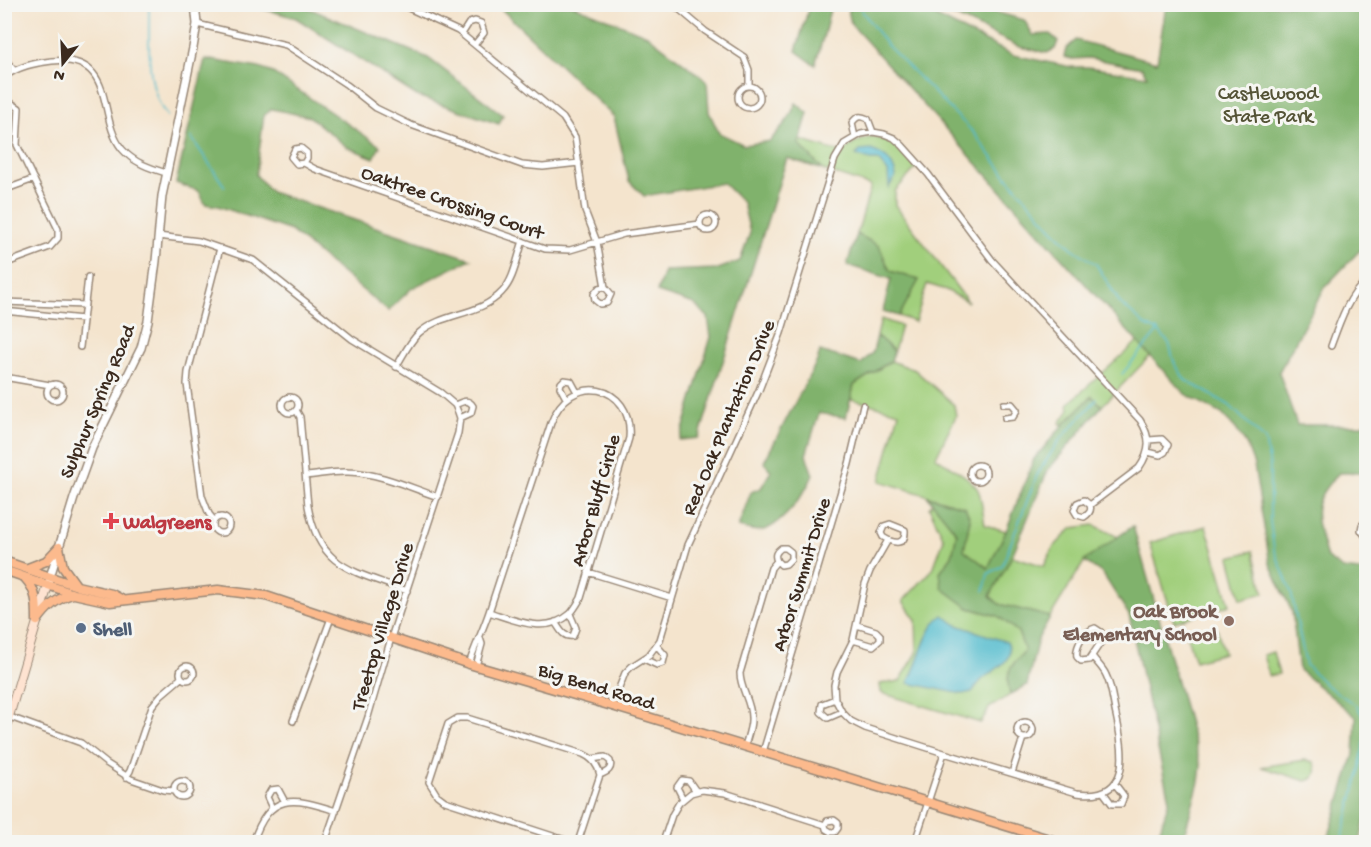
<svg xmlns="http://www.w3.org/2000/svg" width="1371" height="847" viewBox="0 0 1371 847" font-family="'Gochi Hand',sans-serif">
  <rect width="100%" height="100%" fill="#f6f6f2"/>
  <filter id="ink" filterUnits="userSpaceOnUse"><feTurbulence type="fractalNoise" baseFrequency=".0167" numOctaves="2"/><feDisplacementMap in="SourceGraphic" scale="12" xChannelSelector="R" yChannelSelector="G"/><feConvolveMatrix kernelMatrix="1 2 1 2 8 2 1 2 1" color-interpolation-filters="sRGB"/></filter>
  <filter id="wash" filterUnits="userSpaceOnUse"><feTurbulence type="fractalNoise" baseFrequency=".008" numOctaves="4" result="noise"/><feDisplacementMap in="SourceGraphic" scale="24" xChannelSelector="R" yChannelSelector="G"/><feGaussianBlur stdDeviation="1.35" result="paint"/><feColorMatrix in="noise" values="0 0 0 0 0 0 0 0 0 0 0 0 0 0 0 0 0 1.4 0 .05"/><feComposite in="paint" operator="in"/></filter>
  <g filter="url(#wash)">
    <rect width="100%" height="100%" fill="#f4e4cd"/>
    <path fill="#a1cf7c" stroke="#6e7c4d" stroke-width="1.5" d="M872 137 891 141 917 167 895 191V205L968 302 946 290 927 284 915 322 899 316 919 280 890 271 879 246 857 234 871 186 823 170 798 144 800 140 842 153C851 144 859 140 872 137Z
      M881 319 901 326 894 351 877 336Z
      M1138 341 1150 356 1102 406 1092 396 1063 425 1060 423 1069 410 1068 404Z
      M891 361 915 370 954 405 956 416 936 457C949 466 973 478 979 492 982 502 983 514 985 525L1006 531 988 568 964 550 970 519 965 507 880 481 899 412 851 399 854 385Z
      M933 503 957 533 952 556 940 572 969 608 998 616 1018 632 1025 651C1009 666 1005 673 1010 695L989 708 981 723 881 693 880 684 900 681 917 653 916 620 903 601 933 569 944 539 929 507Z
      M1094 525 1118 537 1084 562 1050 617 999 604 990 596 1012 556 1044 566 1053 548 1072 528Z
      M1206 526 1230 605 1174 622 1150 543Z
      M1253 551 1264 593 1241 599 1230 557Z
      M1217 629 1224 653 1195 661 1187 637Z
      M1273 652 1279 674 1269 676 1263 655Z
      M1305 760 1314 762C1319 771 1316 779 1306 781L1261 767Z"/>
    <path fill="#80b26c" stroke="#5e6e45" stroke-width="1.5" d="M810 4 831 5 825 31 815 65 796 51Z
      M249 5H301L428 58 503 115 499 124 417 96 296 18Z
      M497 5H573L647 35 707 81 709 112 719 133 744 145 770 141 789 118 796 103 808 113 799 144 823 170 787 158 699 438 680 440 711 337 708 317 694 304 657 292 664 271 718 269 740 261 750 233 743 203 723 183 644 196 629 181 614 117Z
      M847 5H913L1013 55 1071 67H1088L1147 76 1142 68 1089 58 1072 59 1064 57 1066 49 1076 40 1157 62 1166 5H1366V244L1325 287 1279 372 1297 425H1363L1366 422V473H1339C1306 505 1316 518 1327 558L1343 569 1366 572V615L1361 620 1360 656 1366 670V815L1360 842H1327L1354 754 1356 717 1299 670 1292 612 1270 564 1254 465 1246 444 1236 429 1222 414 1185 394 1150 356 851 24Z
      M931 5H970L1024 20 1033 35 1050 34 1058 41 1055 49 1047 53 1020 47Z
      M205 59 259 68 273 73 380 146 374 158 347 147 310 117 272 109 264 115 256 175 271 192 471 259 412 288 388 311 291 231 218 206 205 204 199 191 176 183Z
      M857 234 879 246 890 271 919 280 899 316 883 311 891 279 847 265Z
      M877 336 894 351 891 361 854 385 846 418 819 413 806 455 813 475C805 494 786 520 767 529 758 533 747 529 738 527L751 492 761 488 771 471 764 462 817 361 820 351 861 364 873 352Z
      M1092 396 1102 406 1048 470 1012 556 990 596 999 604 1050 617 1038 639 1027 685 1010 695C1005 673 1009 667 1025 651L1018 632 998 616 969 608 942 588 940 572 952 556 957 533 927 496 965 507 970 519 964 550 988 568 1006 531 1034 459 1063 425Z
      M1133 526 1201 766 1199 782 1182 842H1137L1160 830 1169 800 1129 615 1103 574 1084 561Z"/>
    <path fill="#52bcce" stroke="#467376" stroke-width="1.5" d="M871 150C885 155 893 161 896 176L889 187 888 172 878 160H870L856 155 860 151Z
      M943 615 957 625 1007 642C1017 660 995 669 984 678 979 682 976 687 972 692L962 694 908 683C919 663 925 627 943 615Z"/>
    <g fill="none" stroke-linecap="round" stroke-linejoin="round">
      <path stroke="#52bcce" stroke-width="1.5" d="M149 4C150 42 144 85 167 116
        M857 4 886 44 973 132 1008 178 1052 229 1072 248 1096 264 1120 303 1145 325 1158 331 1169 343 1174 362 1185 380 1229 405 1265 440 1270 466V521L1274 549 1291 592 1306 665 1326 685 1357 706 1365 720V736L1359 773 1341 842
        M191 137 225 187
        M1122 374 1158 331
        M984 591 988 574 1002 566 1037 475 1058 442 1097 399"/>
    </g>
  </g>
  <g filter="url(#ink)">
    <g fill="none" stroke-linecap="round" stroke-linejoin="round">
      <defs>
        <path id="minor" d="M400 4 458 31 563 118 575 137 585 211 597 242 605 287 611 294 607 303 600 304 595 300 594 294 599 288 605 287
          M673 4 705 31 744 57 749 70V85
          M197 24 286 45 347 85 376 108 411 125 522 165 543 167 579 163
          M462 34 469 23 475 21 481 23 484 33 475 44
          M4 58 14 70
          M4 77C19 66 35 63 52 61 118 55 96 117 122 149 134 163 150 168 166 173
          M738 97a11 11 0 1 1 22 0a11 11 0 1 1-22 0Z
          M4 101 11 103 19 108 17 145 58 229V238L50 247 4 264
          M855 137 852 123C857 116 860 115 868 119L873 132
          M304 163 307 158V153L301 148 295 149 291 157 297 164 304 163 315 169 545 249 570 250 624 234 700 224
          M4 190 34 179
          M700 223a8 8 0 1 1 16 0a8 8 0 1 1-16 0Z
          M158 236 199 241 253 260 352 339 441 393 455 405 458 412 460 418 458 433 391 638 368 717 325 842
          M4 302 85 305
          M4 311 83 319
          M1331 346C1339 324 1348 296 1366 281
          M80 347 88 277
          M396 367C403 356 409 342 419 333 443 312 480 316 502 292 514 280 517 258 523 241
          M4 377 50 385
          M47 392a8 8 0 1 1 16 0a8 8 0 1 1-16 0Z
          M282 405a8 8 0 1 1 16 0a8 8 0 1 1-16 0Z
          M566 398 560 387 561 383 564 380 571 381 577 392
          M1004 404H1012L1017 410 1013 417 1005 418
          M455 405C462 402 468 398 473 406L471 413 460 418
          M296 410 300 417 308 506C319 569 354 571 407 591
          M1148 452 1160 455 1165 452 1168 445 1162 439 1149 440
          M970 473a8 8 0 1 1 16 0a8 8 0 1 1-16 0Z
          M306 476C319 475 334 471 348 472 379 473 409 487 438 497
          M213 525a8 8 0 1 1 16 0a8 8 0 1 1-16 0Z
          M214 520 209 514 202 496 187 384 188 372 220 248
          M1366 521 1362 525 1361 530 1366 537
          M890 524 905 530C906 546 894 544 883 537L881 533 884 526Z
          M888 540 870 571 865 584 853 640 837 672 834 685 835 699 842 712 851 721 865 728 944 753
          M588 572 672 598
          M555 622C560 629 563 638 573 636L576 628 570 614
          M1095 628 1101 632V642L1089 660 1081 661 1077 657C1075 647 1084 631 1095 628Z
          M853 640 873 646 880 640V635L876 631 857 625
          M644 659 657 665 663 663 665 655 657 646
          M469 664C475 646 483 630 489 612L551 423C569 371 634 383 629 438L581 598C578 603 574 610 570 614 546 635 514 620 489 612
          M180 673a7 7 0 1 1 14 0a7 7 0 1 1-14 0Z
          M476 666 482 644 480 638
          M835 699 822 704 821 712 828 718 842 712
          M612 706 625 673 632 666 649 655 660 640 688 545 759 390 781 333 835 159 844 144 861 134 873 132 884 134 894 138 902 145 928 174 992 260 1140 420C1151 437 1151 451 1139 468L1090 505C1092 511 1089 514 1084 517L1077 515 1074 510 1077 503 1084 500 1090 505
          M10 717 81 743 106 763 131 779 163 790 174 791
          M293 721 331 618
          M1017 730a8 8 0 1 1 16 0a8 8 0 1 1-16 0Z
          M745 746C747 738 752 726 751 717 751 701 740 689 740 673L771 568 777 561 781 565 786 564 791 559V552L786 548H781C776 552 774 555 777 561
          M763 752 849 464 863 405
          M592 759 605 757 610 761C613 770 606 772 600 775
          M1012 773 1023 738
          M126 777 130 771 152 706 161 695 181 678
          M174 789a8 8 0 1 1 16 0a8 8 0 1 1-16 0Z
          M1103 792 1112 804H1121L1124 796 1115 784
          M683 799 677 787 682 780 689 781 696 791
          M272 808 267 797 271 790 278 789 285 802
          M253 842C270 792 292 797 336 811
          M571 842 445 801 437 795 429 782 448 724 458 718H467L583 754C592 758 598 765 600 775L578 842
          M663 842 672 815 679 803 691 793 702 790 725 793 825 825 826 829 831 832H835L838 828V823L834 820 827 821 825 825
          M915 842 944 753 1077 793C1133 801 1124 751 1116 715 1113 703 1112 687 1106 675 1103 668 1096 662 1092 656"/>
        <path id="tertiary" d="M50 577 74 498 92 448 141 348 148 321 156 261 162 196 193 48 197 24 195 4"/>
        <path id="secondary" d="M4 733 49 582"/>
        <path id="primary" d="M59 547 63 567 76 585
          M4 561 77 586 112 594 121 599
          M28 568 46 561 59 547
          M4 570 74 594 110 602 218 590 266 596 469 664 612 706 1059 842
          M25 578C37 591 37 604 37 621
          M37 621C47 607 57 598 73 594"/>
      </defs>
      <use href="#minor" stroke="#988776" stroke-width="8"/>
      <use href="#tertiary" stroke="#988776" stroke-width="10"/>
      <use href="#secondary" stroke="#988776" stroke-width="10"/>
      <use href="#primary" stroke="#988776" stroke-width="11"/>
      <use href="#minor" stroke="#fff" stroke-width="5"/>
      <use href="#tertiary" stroke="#fff" stroke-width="7"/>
      <use href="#secondary" stroke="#fee3d1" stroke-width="8"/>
      <use href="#primary" stroke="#fcba8d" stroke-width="8"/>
    </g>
  </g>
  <path fill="#e0444e" stroke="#f6f6f2" stroke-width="2" d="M108 512h6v6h6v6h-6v6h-6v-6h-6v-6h6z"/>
  <circle fill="#8d6e63" stroke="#f6f6f2" stroke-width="2" cx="1229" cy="621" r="6"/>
  <circle fill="#5c6f8a" stroke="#f6f6f2" stroke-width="2" cx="81" cy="628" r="6"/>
  <g text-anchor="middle" stroke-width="6" stroke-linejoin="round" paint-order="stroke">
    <g font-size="20" fill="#545336" stroke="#f6f6f2">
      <text x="1268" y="99">Castlewood<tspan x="1268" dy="23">State Park</tspan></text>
    </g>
    <g font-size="20" fill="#3b2a1e" stroke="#f6f6f2">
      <text transform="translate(453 201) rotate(19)" y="7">Oaktree Crossing Court</text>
      <text transform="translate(96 401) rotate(-67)" y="7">Sulphur Spring Road</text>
      <text transform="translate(727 417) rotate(-67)" y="7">Red Oak Plantation Drive</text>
      <text transform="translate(594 500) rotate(-74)" y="7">Arbor Bluff Circle</text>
      <text transform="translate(800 574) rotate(-73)" y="7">Arbor Summit Drive</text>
      <text transform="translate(381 626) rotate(-73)" y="7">Treetop Village Drive</text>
      <text transform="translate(597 685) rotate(17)" y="7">Big Bend Road</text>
    </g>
    <g font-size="20" font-weight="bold" fill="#be3a42" stroke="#f6f6f2" text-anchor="start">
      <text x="123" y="528">Walgreens</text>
    </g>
    <g font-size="20" font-weight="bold" fill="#785e54" stroke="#f6f6f2" text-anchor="end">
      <text x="1217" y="617">Oak Brook<tspan x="1217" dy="23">Elementary School</tspan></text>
    </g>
    <g font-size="20" font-weight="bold" fill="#4e5e75" stroke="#f6f6f2" text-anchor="start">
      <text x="93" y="635">Shell</text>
    </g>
  </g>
  <rect width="1371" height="847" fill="none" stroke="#f6f6f2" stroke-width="24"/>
  <g transform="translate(63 63) rotate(198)" stroke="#f6f6f2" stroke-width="4.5" paint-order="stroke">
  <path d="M0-4.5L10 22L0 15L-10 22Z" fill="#3b2a1e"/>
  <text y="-9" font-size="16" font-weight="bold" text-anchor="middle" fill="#3b2a1e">N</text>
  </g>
</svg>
